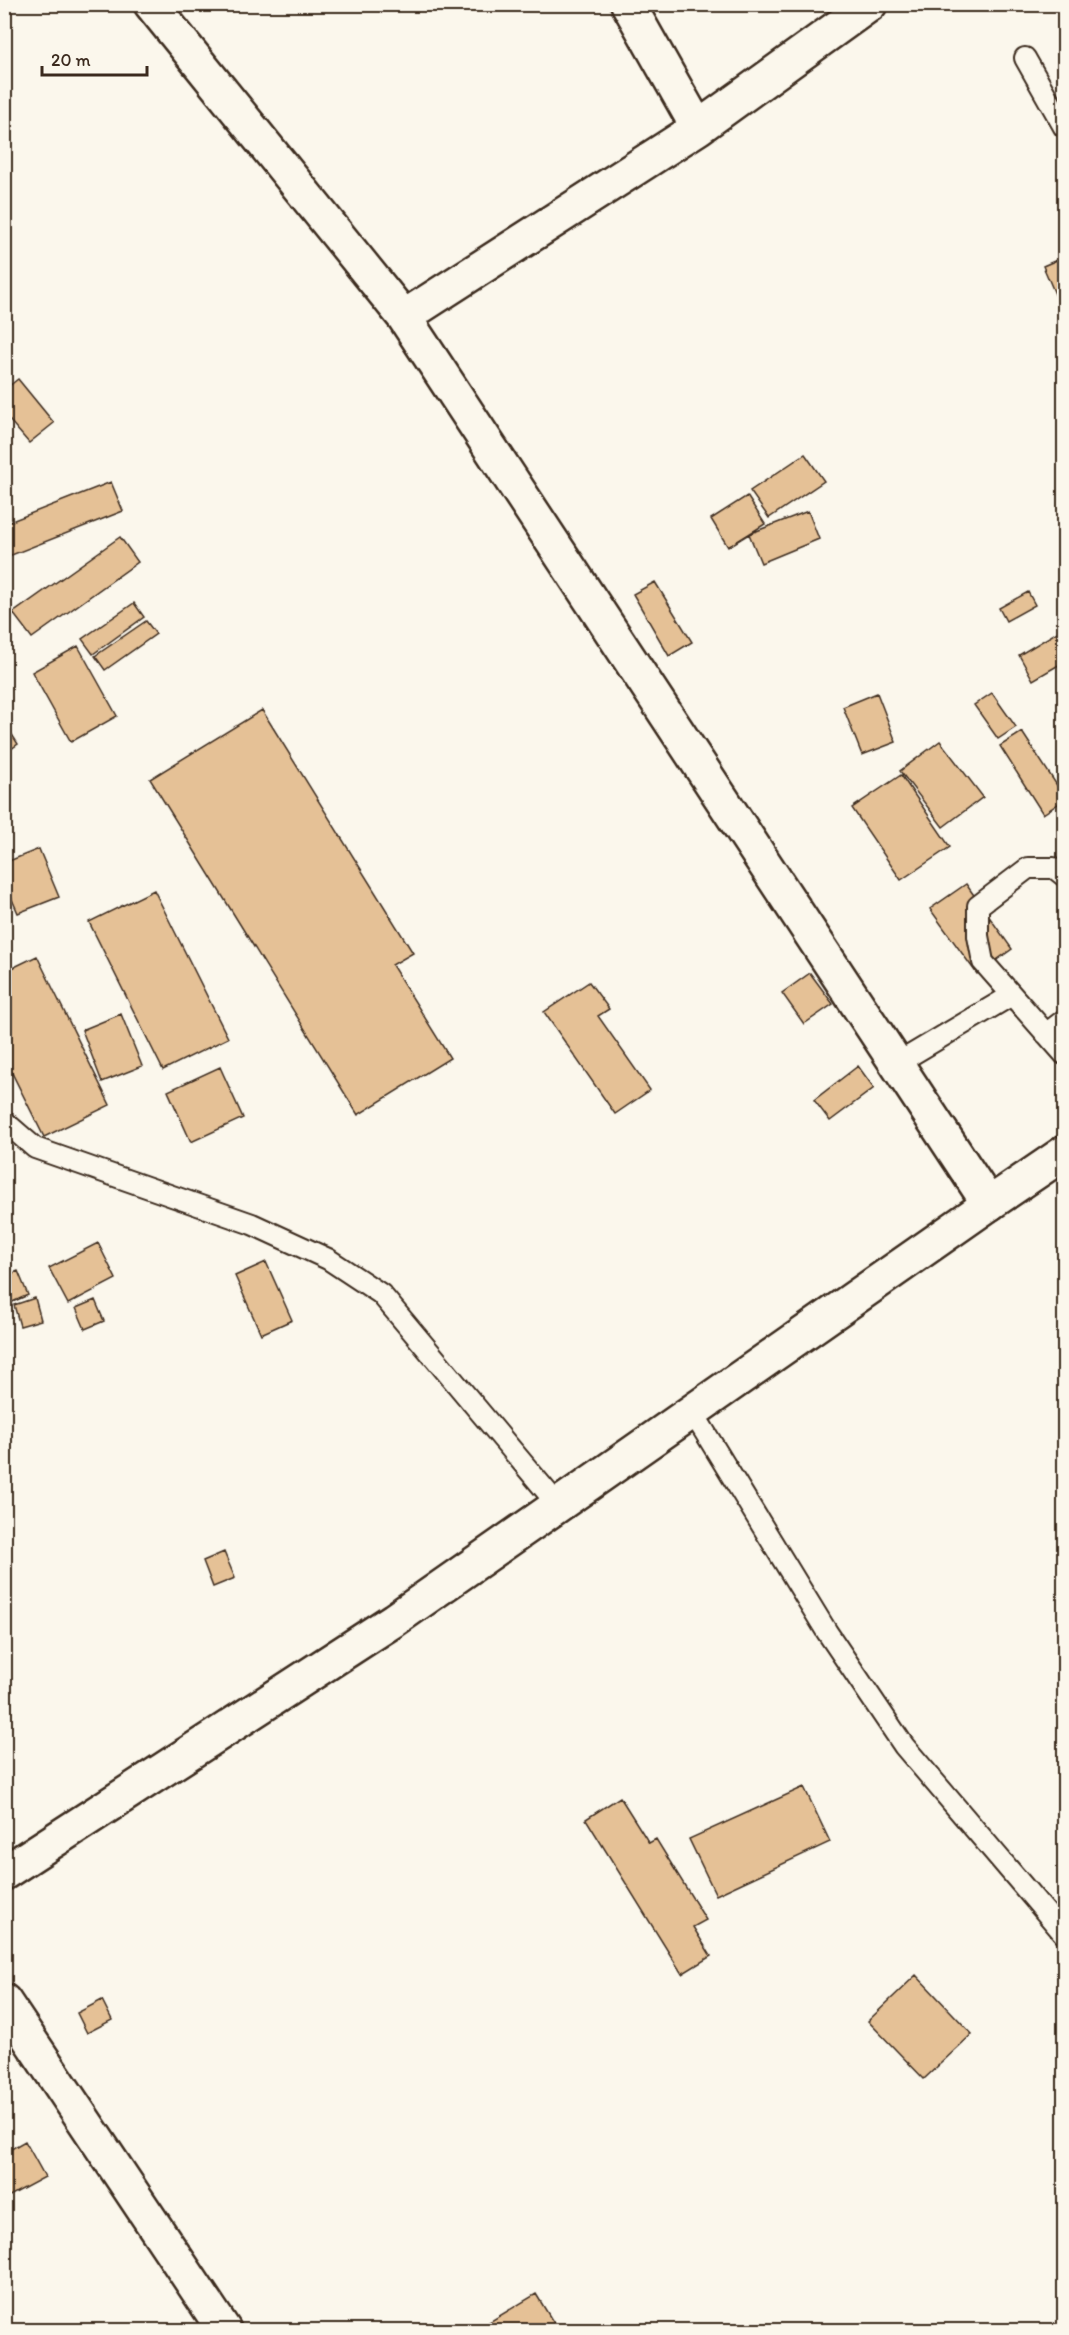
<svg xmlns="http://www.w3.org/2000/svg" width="1069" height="2335" viewBox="0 0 1069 2335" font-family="Itim,sans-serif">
  <rect width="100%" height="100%" fill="#fbf7ec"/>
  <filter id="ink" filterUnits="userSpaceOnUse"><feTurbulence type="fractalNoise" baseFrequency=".0167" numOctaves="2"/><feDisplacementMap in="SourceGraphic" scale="12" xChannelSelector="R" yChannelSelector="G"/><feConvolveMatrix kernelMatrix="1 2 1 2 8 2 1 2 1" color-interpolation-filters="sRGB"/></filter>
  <g filter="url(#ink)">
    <path fill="#e5c196" stroke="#3b2a1e" stroke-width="1.5" d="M1064 257V298L1058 301 1043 266Z
      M18 379 54 423 29 443 4 414V390Z
      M805 454 824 481 769 518 750 491Z
      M111 482 123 511 4 558V524Z
      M747 496 765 524 728 547 711 519Z
      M808 511 819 539 761 563 749 534Z
      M120 537 138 562 32 638 13 613Z
      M655 582 692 642 669 656 633 594Z
      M1028 592 1035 605 1006 621 999 608Z
      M134 603 144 617 93 654 82 639Z
      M146 621 156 634 105 670 95 656Z
      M1064 628V662L1033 680 1019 655Z
      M78 646 117 716 71 742 32 672Z
      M877 693 896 742 862 755 843 707Z
      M992 693 1016 727 998 739 974 705Z
      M262 710 413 953 392 965 450 1058 358 1115 150 779Z
      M9 730 18 744 4 754V733Z
      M1022 732 1064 796V800L1043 814 1000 746Z
      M940 741 983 797 943 827 900 771Z
      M901 775 950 847 901 880 852 808Z
      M39 849 59 897 18 913 4 881V863Z
      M966 884 1012 949 977 974 930 909Z
      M154 890 228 1038 163 1070 89 922Z
      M37 956 110 1105 44 1137 4 1057V972Z
      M810 973 833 1004 804 1024 782 993Z
      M589 982 609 1009 598 1016 650 1090 615 1114 544 1012Z
      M121 1014 142 1066 102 1082 82 1030Z
      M858 1066 874 1088 830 1121 814 1100Z
      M220 1067 243 1118 191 1142 168 1091Z
      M98 1243 116 1279 68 1304 49 1268Z
      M266 1262 292 1320 261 1334 235 1276Z
      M18 1271 28 1295 8 1304 4 1296V1277Z
      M35 1298 41 1320 20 1326 14 1305Z
      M95 1300 104 1321 85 1329 76 1308Z
      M224 1552 235 1578 213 1587 203 1561Z
      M804 1787 830 1842 716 1895 689 1839Z
      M620 1797 649 1843 656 1839 706 1920 693 1927 711 1956 682 1974 586 1819Z
      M916 1975 972 2034 924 2079 868 2021Z
      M102 2000 112 2020 87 2033 77 2013Z
      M25 2141 45 2177 4 2199V2153Z
      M536 2294 558 2330H476Z"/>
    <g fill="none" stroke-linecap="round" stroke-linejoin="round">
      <defs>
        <path id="service" d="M1025 58 1064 127
          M1064 876 1054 868H1028L978 906V936L983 962 1064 1054
          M1046 1034 1064 1020
          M896 1064 1012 995
          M4 1121 35 1148 252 1224 328 1259 381 1294 558 1505
          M692 1411 827 1632 904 1746 1064 1934"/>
        <path id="minor" d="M151 4 404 317 989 1204
          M628 4 698 128
          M404 317 698 128 870 4
          M4 2001 224 2330"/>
        <path id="tertiary" d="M4 1873 394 1620 989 1204 1064 1153"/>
      </defs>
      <use href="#service" stroke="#3b2a1e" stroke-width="24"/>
      <use href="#minor" stroke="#3b2a1e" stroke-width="38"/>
      <use href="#tertiary" stroke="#3b2a1e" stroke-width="38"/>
      <use href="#service" stroke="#fbf7ec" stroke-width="20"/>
      <use href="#minor" stroke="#fbf7ec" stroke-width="33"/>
      <use href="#tertiary" stroke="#fbf7ec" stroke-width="33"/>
    </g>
  </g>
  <rect width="1069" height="2335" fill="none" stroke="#fbf7ec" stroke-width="24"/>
  <rect x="12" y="12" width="1045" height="2311" fill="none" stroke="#3b2a1e" stroke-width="2" filter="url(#ink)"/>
  <path d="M42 66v9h105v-9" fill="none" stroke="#3b2a1e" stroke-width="3"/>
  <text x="51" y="66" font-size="18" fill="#3b2a1e" stroke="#fbf7ec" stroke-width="4.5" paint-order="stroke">20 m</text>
</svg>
